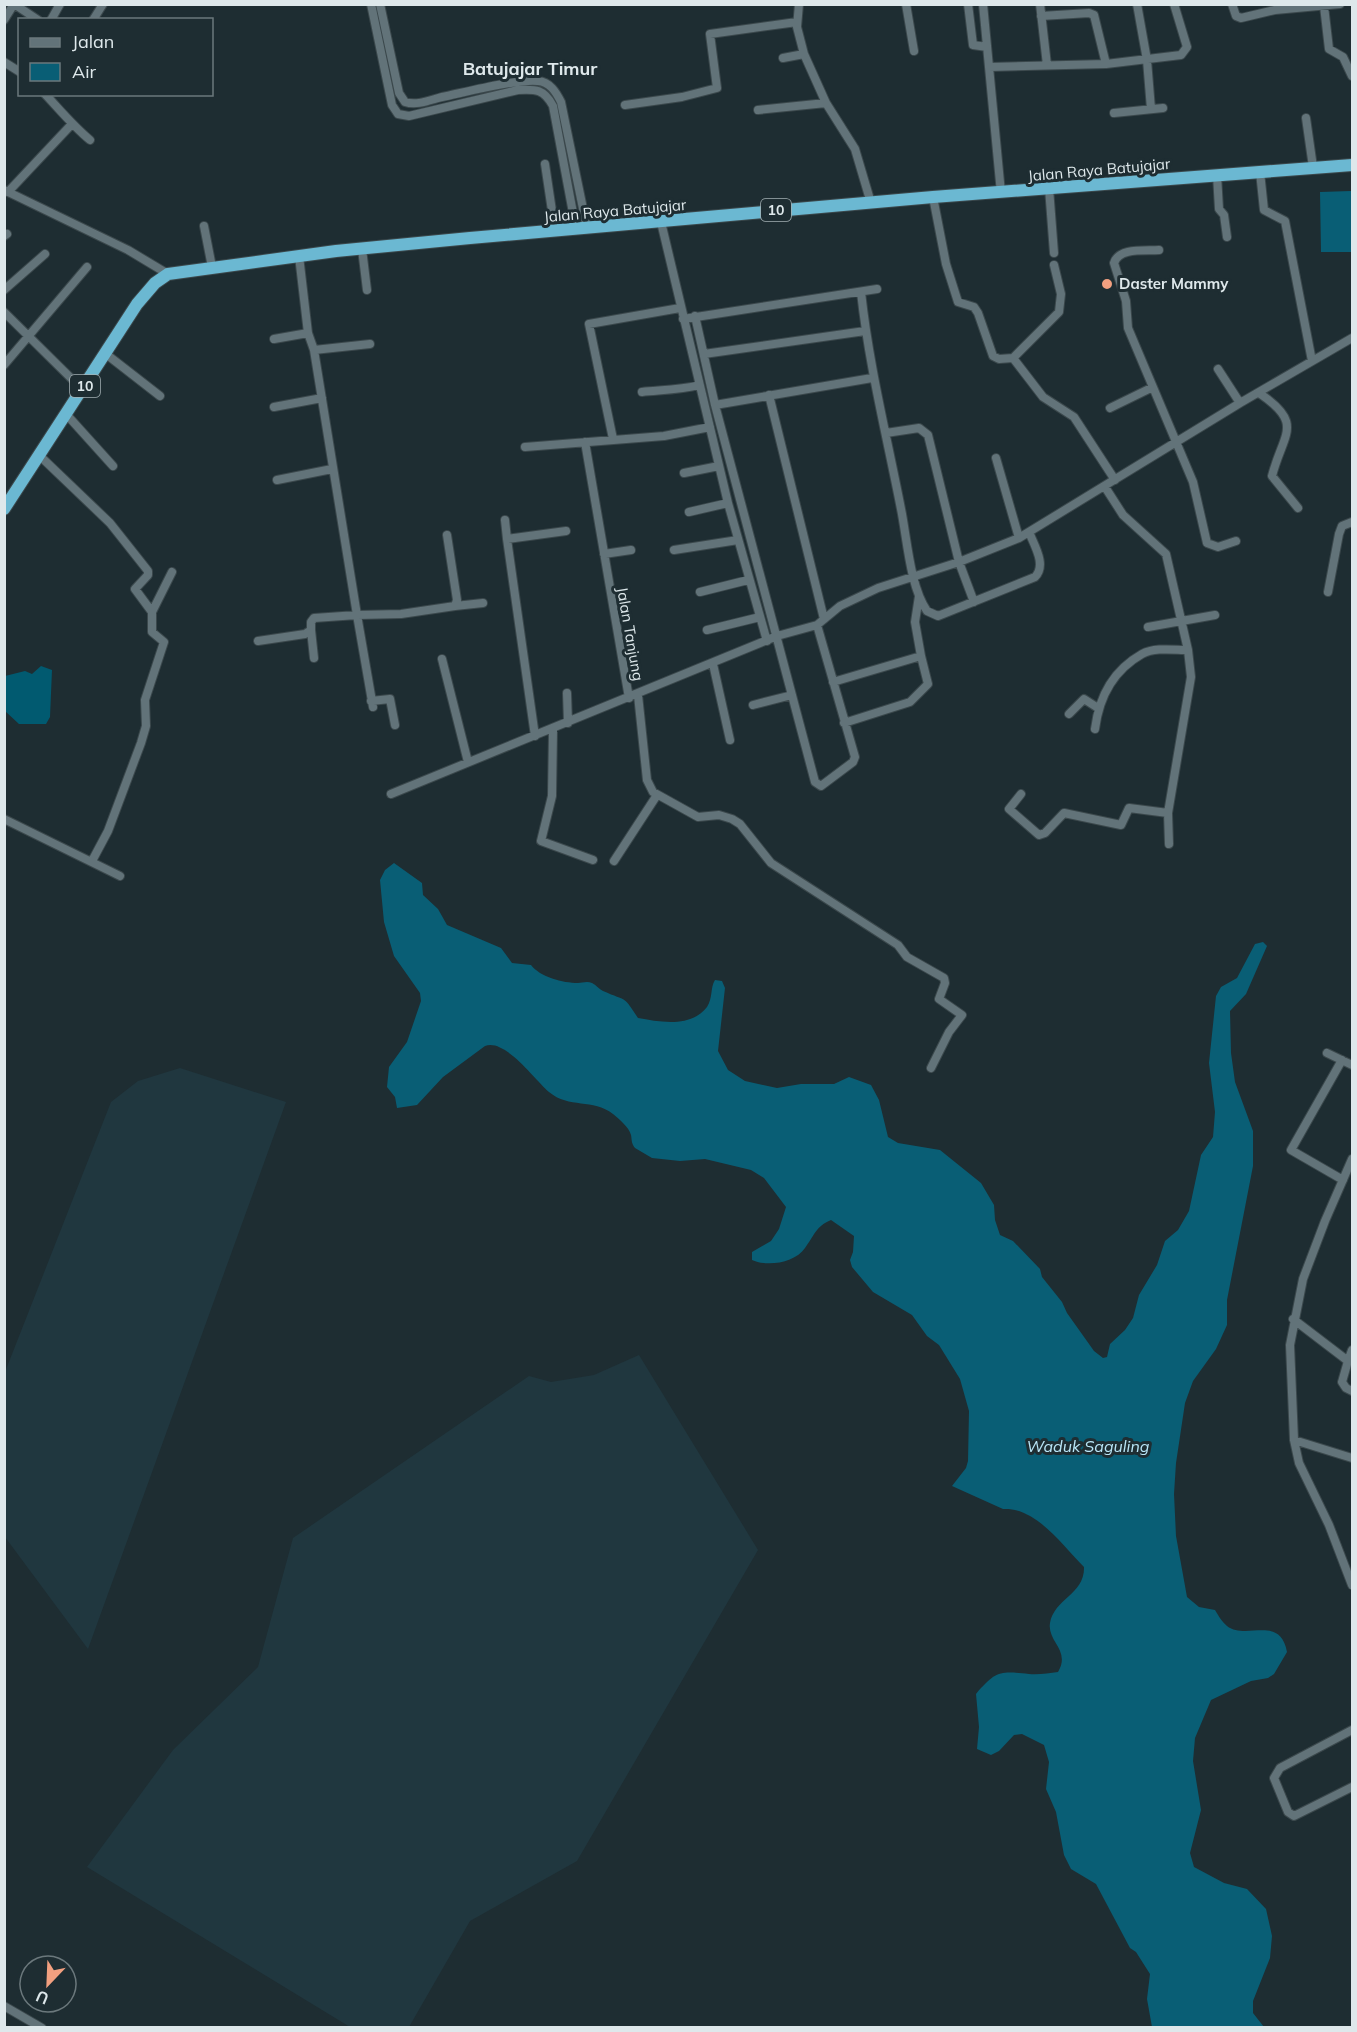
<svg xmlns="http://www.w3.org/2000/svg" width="1357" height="2032" viewBox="0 0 1357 2032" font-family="Mulish,sans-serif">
  <rect width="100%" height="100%" fill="#1e2d32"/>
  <path fill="#20373f" d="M180 1068 286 1102 88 1649 5 1537V1372L111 1102 138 1081Z
    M639 1355 758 1550 577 1861 470 1921 409 2027H350L87 1867 173 1750 258 1667 293 1538 529 1376 551 1382 594 1375Z"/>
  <path fill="#015a70" d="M41 666 52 670 50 717 46 724H19L5 711V676L25 671 32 674Z"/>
  <path fill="#095e75" d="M1351 191 1352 252H1321L1320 192Z
    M394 863 422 883 423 895 438 909 447 925 501 948 512 963 531 965C540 977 563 983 578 983 582 983 587 981 592 983 596 985 599 989 603 991 628 1002 623 995 638 1018 660 1022 691 1028 707 1007 713 998 710 988 715 980L722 981 725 988 718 1051 728 1070 745 1081 777 1088 801 1084H834L849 1077 871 1085 879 1100 888 1137 898 1143 940 1150 981 1183 994 1205 995 1220 1000 1235 1013 1241 1040 1269 1042 1277 1062 1302 1067 1313 1094 1351 1103 1358 1107 1357 1110 1344 1125 1330 1133 1318 1139 1295 1157 1265 1165 1241 1178 1230 1189 1211 1201 1155 1213 1137 1215 1112 1209 1063 1216 996 1221 987 1237 978 1255 944 1263 942 1267 946 1246 994 1230 1011 1231 1053 1235 1082 1253 1131V1166L1227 1300V1325L1216 1349 1193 1381 1185 1403 1176 1463 1174 1494 1176 1536 1187 1597 1199 1607 1215 1610C1218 1615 1222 1622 1227 1626 1246 1641 1280 1614 1287 1652L1274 1674 1268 1678 1251 1681 1211 1700 1195 1738 1193 1761 1201 1810 1190 1853 1194 1867 1224 1883 1247 1889 1266 1909 1272 1936 1270 1958 1253 2001V2013L1264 2027H1152L1147 1999 1150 1974 1136 1952 1130 1948 1096 1884 1071 1869 1064 1855 1056 1812 1046 1789 1049 1762 1044 1745 1022 1734 1014 1735 999 1751 991 1755 977 1749 979 1727 976 1694C996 1671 999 1671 1029 1674 1039 1675 1049 1673 1058 1672 1071 1650 1047 1642 1050 1623 1054 1599 1085 1594 1084 1567 1062 1545 1036 1507 1003 1509L952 1486 966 1468 968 1461 969 1411 960 1379 939 1345 927 1336 912 1315 873 1292 852 1267 850 1260 853 1252 854 1236 831 1220C816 1226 814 1236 805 1248 795 1263 767 1267 752 1260V1252L771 1241 779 1229 786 1207 764 1178 751 1170 705 1159 680 1161 652 1158 635 1148C631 1143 632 1140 631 1135 629 1127 619 1119 613 1114 593 1098 569 1109 549 1092 535 1080 505 1038 485 1046L443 1077 417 1105 397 1108 395 1097 387 1087 389 1067 407 1042 421 1001 420 993 394 956 384 922 380 880 385 870Z"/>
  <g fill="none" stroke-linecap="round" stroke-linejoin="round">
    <defs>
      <path id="minor" d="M14 4 38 20
        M371 4 392 105 398 114 409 116 518 90C536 89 544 89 553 106L576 229
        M380 4 399 93 405 102C417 106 430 100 442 97 462 93 520 78 538 81 550 82 556 92 561 102L587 228
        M799 4 797 27 804 54 826 103 855 149 871 203
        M906 4 914 51
        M968 4 973 45 987 47
        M983 4 1001 193
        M1040 4 1047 65
        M1137 4 1147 60 1151 109
        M1232 4 1236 16 1241 18 1275 10 1340 4
        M1324 6 1329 49 1343 57 1352 76
        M1041 16 1089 13 1094 15 1106 64
        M4 20 14 4
        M51 20 60 4
        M93 20 103 4
        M783 58 804 54
        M4 62 20 72
        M989 67 1106 64 1181 55 1187 47 1174 4
        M45 94C60 110 73 126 90 140
        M625 105 682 97 717 88 710 34 797 22
        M758 110 826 103
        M1114 113 1163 108
        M1306 118 1313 167
        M545 164 555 231
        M1260 172 1264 210 1285 221 1312 361
        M1217 175 1219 209 1224 215 1227 237
        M1049 188 1054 253
        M4 190 128 250 168 274
        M8 192 71 125
        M933 197 946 264 958 302 974 307 978 313 993 356 999 359 1013 358
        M661 222 728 503 767 641
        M204 226 212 267
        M4 236 7 234
        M362 249 367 290
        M1159 250C1145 251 1119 247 1114 263L1126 301 1128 328 1193 482 1207 543 1218 547 1236 541
        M299 256 308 333 314 350 357 615 401 614 455 606 457 600 447 535
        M1054 265 1061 294 1059 312 1013 358 1043 397 1074 417 1115 480
        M4 290 45 254
        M861 292C869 366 887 437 901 509 907 538 910 587 927 611L938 616 1035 577C1047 565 1034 545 1029 532
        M4 312 83 390
        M695 316 715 405 815 782 821 786 853 762 855 757 817 625
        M683 319 877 289
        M274 339 308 333
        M314 350 370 344
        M106 354 160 396
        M704 354 865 331
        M4 365 87 267
        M1218 369 1240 403
        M642 392C661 390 681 390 699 385
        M1259 393C1305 424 1283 433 1272 476L1298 508
        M769 395 824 619
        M715 405 872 378
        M274 407 322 398
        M1110 408 1151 388
        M67 415 113 466
        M886 433 919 428 928 435 959 562 974 602
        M613 439 589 324 680 308
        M585 442 629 698
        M525 447 664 436 710 427
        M40 456 110 523 148 571V575L135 589 152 612
        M996 458 1019 538
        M684 473 719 466
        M277 480 332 469
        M1105 487 1123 515 1166 554 1188 650 1191 677 1168 813 1169 844
        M689 512 728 503
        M505 520 507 539
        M674 550 738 540
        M604 554 631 550
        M700 592 748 580
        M1328 592 1339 534 1342 526 1352 522
        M919 596 915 622 921 656
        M455 606 483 603
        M1148 627 1215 615
        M311 630 314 658
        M707 630 760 617
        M258 641 305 634 311 630V622L314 618 357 615 373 707
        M442 659 468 762
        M713 664 730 740
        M833 682 921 656 928 684 910 702 844 723
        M567 693 568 723
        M638 695 647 780 653 792 698 817 719 815 732 819 740 824 771 863 898 945 907 957 944 978 945 983 939 999 962 1015 949 1032 931 1068
        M371 701 390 699 395 725
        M753 705 792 695
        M1069 714 1084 699 1098 708
        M1095 729C1099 697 1112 671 1142 654 1155 647 1174 650 1188 650
        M553 730 552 796 541 841 593 860
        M535 736 507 539 566 531
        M391 794 777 636 817 625 840 606 878 588 959 562 1019 538 1240 403 1352 338
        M1021 794 1009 809 1039 835 1045 833 1064 813 1121 825 1129 808 1168 813
        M4 819 120 876
        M92 861 108 831 141 743 146 726 145 700 164 642 152 632V612L172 572
        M614 861 657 795
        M1327 1053 1352 1065
        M1342 1060 1291 1150 1343 1180
        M1352 1159 1325 1221 1303 1279 1290 1345 1294 1440 1299 1463 1329 1525 1352 1585
        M1293 1319 1348 1361 1352 1350
        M1348 1361 1342 1382 1346 1388 1352 1391
        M1294 1440 1352 1458
        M1352 1730 1280 1768 1274 1778 1288 1812 1294 1816 1352 1787
        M4 2006 42 2028"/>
      <path id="trunk" d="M4 509 137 304 155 283 168 274 336 251 470 238 933 197 1352 165"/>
    </defs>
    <use href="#minor" stroke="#3b484c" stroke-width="10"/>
    <use href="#trunk" stroke="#3b484c" stroke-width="14"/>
    <use href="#minor" stroke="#627379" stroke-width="8"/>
    <use href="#trunk" stroke="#6bb8d2" stroke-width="12"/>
  </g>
  <circle fill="#f2a080" stroke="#1e2d32" stroke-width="2" cx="1107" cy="284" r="6"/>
  <g text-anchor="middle" stroke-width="6" stroke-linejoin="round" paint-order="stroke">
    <g fill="#1e2d32" stroke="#a4b0b4" stroke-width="1.5">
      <rect x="761" y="199" width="30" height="22" rx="4.5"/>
      <rect x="70" y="375" width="30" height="22" rx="4.5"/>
    </g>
    <g font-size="14" font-weight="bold" fill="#dee8eb">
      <text x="776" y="215">10</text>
      <text x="85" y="391">10</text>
    </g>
    <g font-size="15" fill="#dee8eb" stroke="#1e2d32">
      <text transform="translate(1099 170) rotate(-5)" y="5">Jalan Raya Batujajar</text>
      <text transform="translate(615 211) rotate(-5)" y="5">Jalan Raya Batujajar</text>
      <text transform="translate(630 634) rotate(80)" y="5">Jalan Tanjung</text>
    </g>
    <g font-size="15" font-weight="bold" fill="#dee8eb" stroke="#1e2d32" text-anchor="start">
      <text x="1119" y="289">Daster Mammy</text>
    </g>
    <g font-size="16" font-style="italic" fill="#b9e6f7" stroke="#1e2d32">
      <text x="1088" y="1452">Waduk Saguling</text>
    </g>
    <g font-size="18" font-weight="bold" fill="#dee8eb" stroke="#1e2d32">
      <text x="530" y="75">Batujajar Timur</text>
    </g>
  </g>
  <rect width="1357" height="2032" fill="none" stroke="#dee8eb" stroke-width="12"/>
  <rect x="18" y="18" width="195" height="78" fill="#1e2d32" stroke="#6b787c" stroke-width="1.5"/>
  <rect x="30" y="38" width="30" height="9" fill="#627379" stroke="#6b787c" stroke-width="1.5"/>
  <text x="72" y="48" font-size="18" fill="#dee8eb">Jalan</text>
  <rect x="30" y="63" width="30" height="18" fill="#095e75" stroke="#6b787c" stroke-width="1.5"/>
  <text x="72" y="78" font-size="18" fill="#dee8eb">Air</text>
  <g transform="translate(48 1984) rotate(203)"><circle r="28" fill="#1e2d32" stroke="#6b787c" stroke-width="1.5"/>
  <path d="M0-4.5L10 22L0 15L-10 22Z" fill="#f2a080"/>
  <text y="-9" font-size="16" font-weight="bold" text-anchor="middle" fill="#dee8eb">U</text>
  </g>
</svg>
